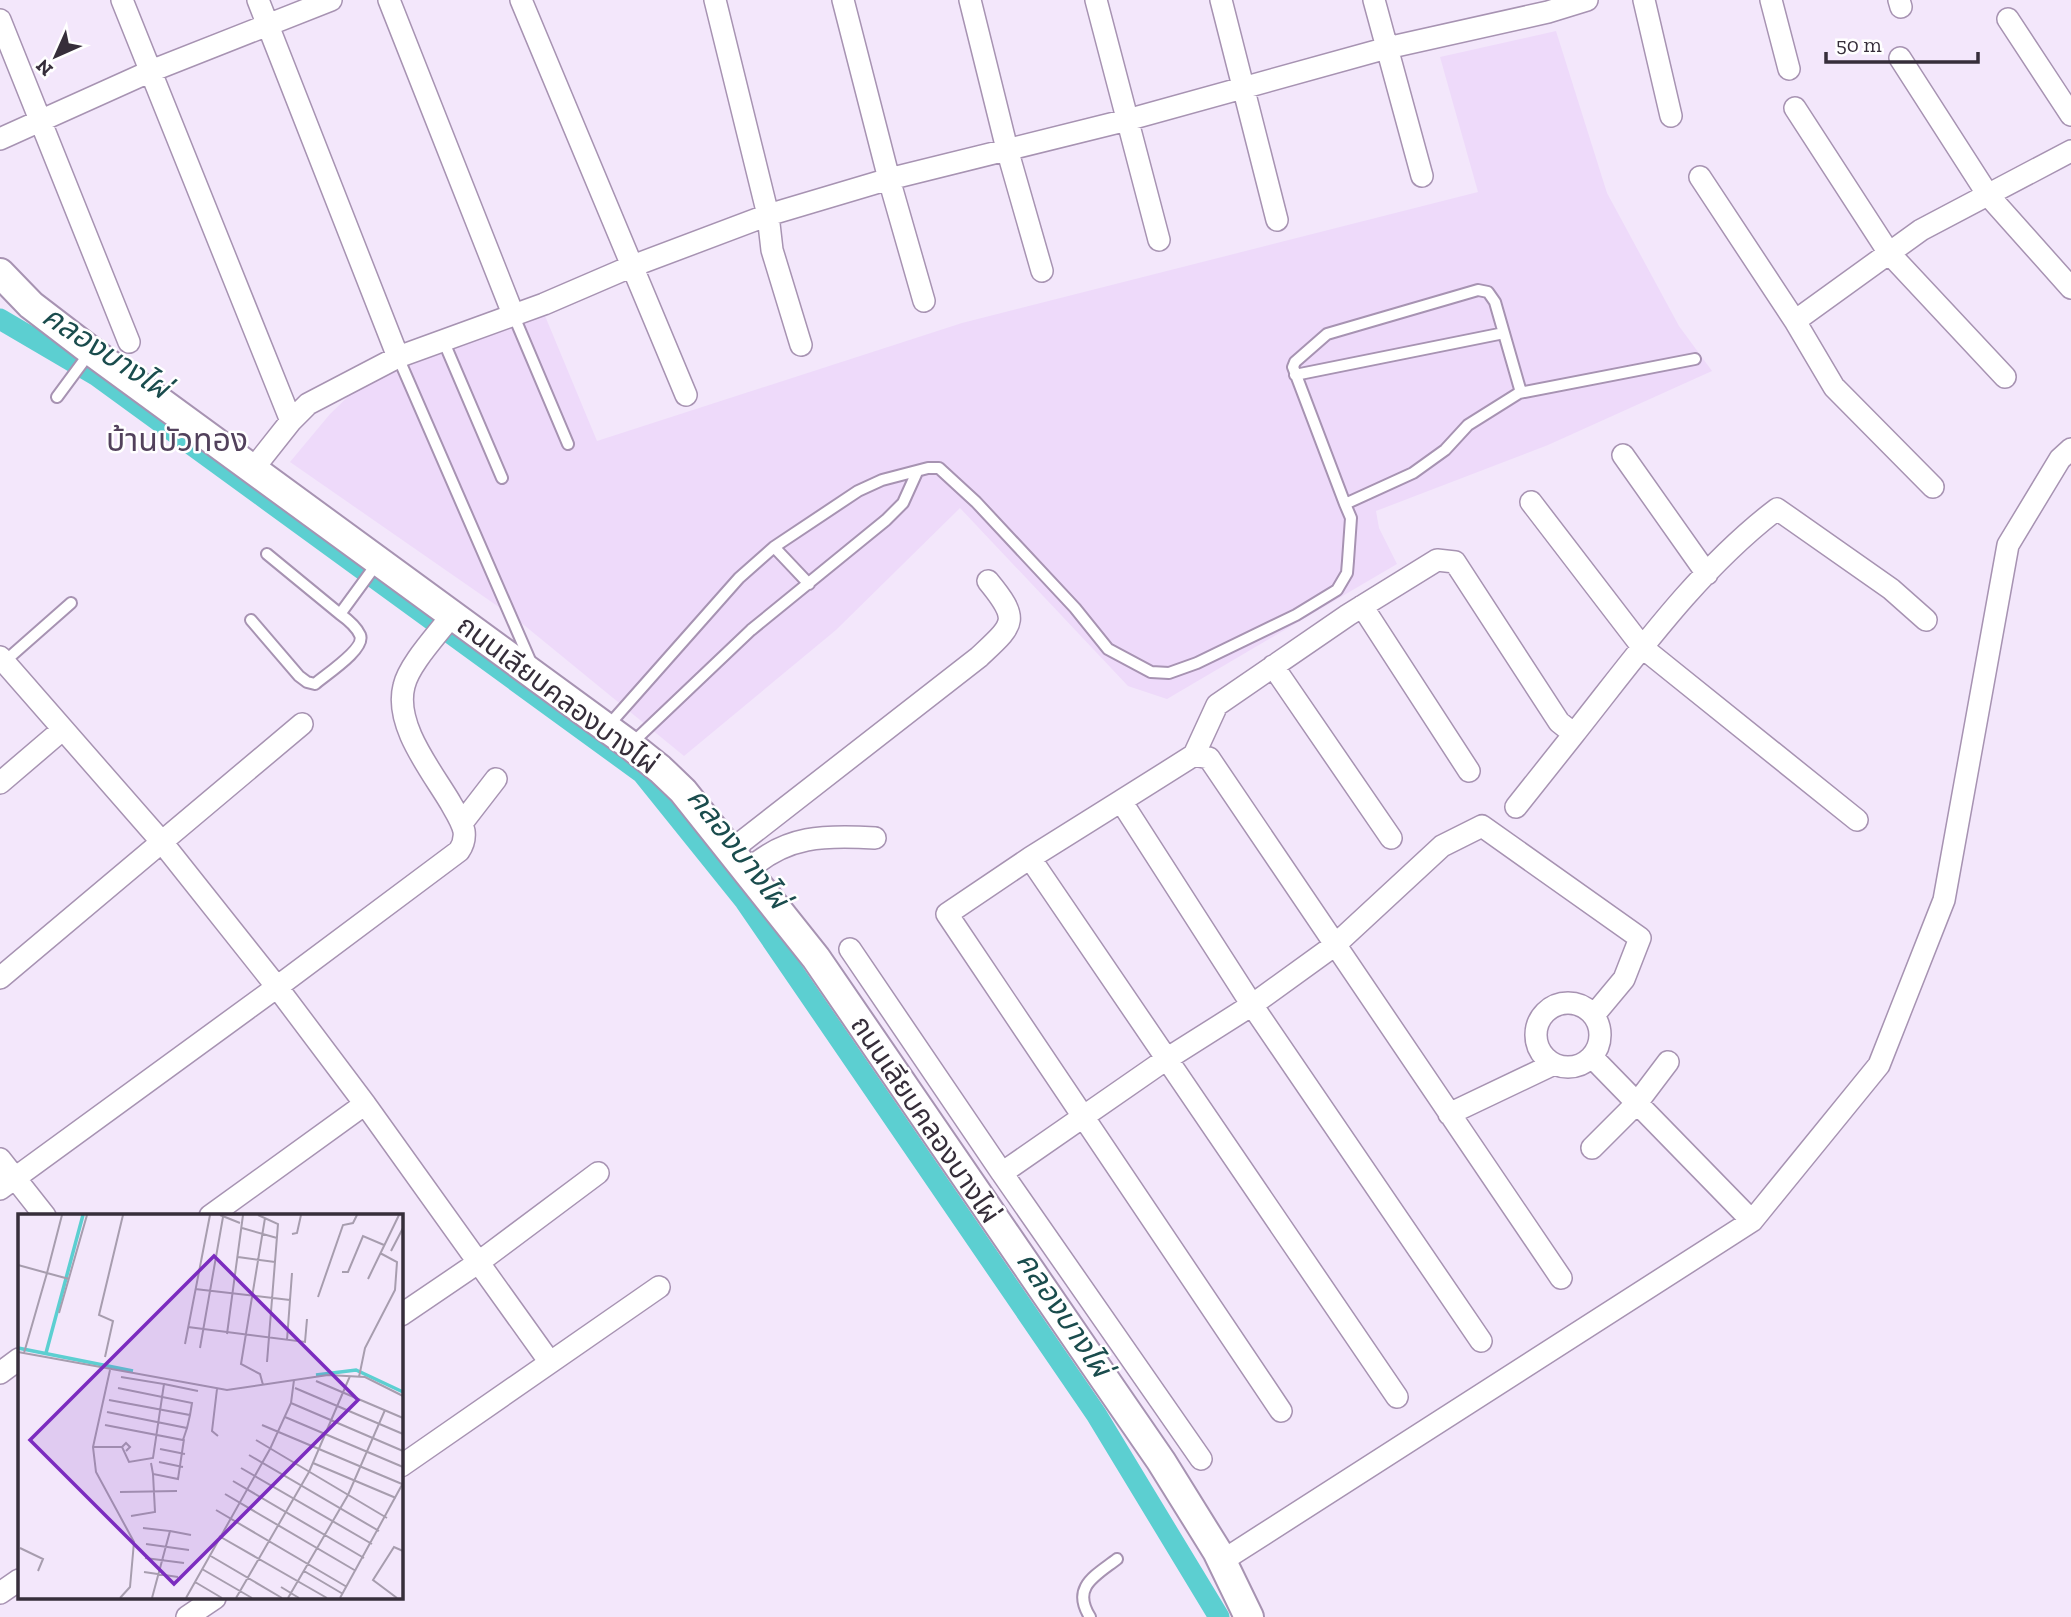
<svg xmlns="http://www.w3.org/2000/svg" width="2071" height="1617" viewBox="0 0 2071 1617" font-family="'Zilla Slab','Noto Sans Thai',serif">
  <rect width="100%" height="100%" fill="#f3e7fb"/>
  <path fill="#eedafa" d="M1556 31 1607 193 1679 326 1712 371 1548 445 1376 511 1379 528 1397 564 1167 699 1128 686 960 508 836 630 684 756 519 621 290 462 330 414 358 387 543 311 597 441 962 323 1478 192 1440 57Z"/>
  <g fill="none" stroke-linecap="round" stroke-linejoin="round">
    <path stroke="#5ccfd1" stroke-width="21" d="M0 319 97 376 642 773 745 901 1096 1414 1219 1617"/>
    <defs>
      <path id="lane" d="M513 314 568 444
        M443 340 502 478
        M398 357 532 665
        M1295 375 1504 333
        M1519 393 1520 389 1495 302 1488 292 1478 290 1327 334 1295 362 1293 367 1345 504 1413 473 1445 450 1468 425 1519 393 1695 359
        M57 397 91 351
        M774 547 809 584
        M267 554 340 614
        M251 620 299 676 307 682 315 684C325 675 366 649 360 635 356 626 347 619 340 614L378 562
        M4 662 71 603
        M607 727 739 578 774 547 858 491 882 480 928 468H939L976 502 1075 608 1108 649 1151 672 1169 673 1197 663 1296 615 1337 590 1347 573 1348 561 1351 518 1345 504
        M630 745 751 630 886 520 903 503 917 472
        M1090 1617C1071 1587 1095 1576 1117 1559"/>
      <path id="street" d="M122 0 291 421
        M258 0 398 357
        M389 0 513 314
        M521 0 686 395
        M715 0 768 215 772 250 801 345
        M843 0 889 179 924 301
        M970 0 1007 149 1042 271
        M1096 0 1159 240
        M1221 0 1277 220
        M1374 0 1422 176
        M1644 0 1671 116
        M1771 0 1789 69
        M1899 0 1901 7
        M2008 19 2071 115
        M0 20 129 342
        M1900 58 1988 195 2071 288
        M1795 108 1889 253 2005 377
        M0 139 151 71 331 0
        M1700 177 1795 321
        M1623 455 1707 574
        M253 469 291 421 308 404 398 357 544 304 630 267 768 215 889 179 1127 120 1387 48 1548 12 1587 0
        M1933 487 1834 387 1795 321 1921 230 2071 151
        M1531 502 1643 648 1857 820
        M1362 606 1469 771
        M0 657 161 841 277 987 365 1104 549 1361
        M1273 666 1391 838
        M1574 734C1636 656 1697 570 1777 509L1891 589 1926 620
        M1194 755 1217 705 1348 615 1437 560 1455 562 1559 722 1574 734 1516 807
        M0 783 62 730
        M1121 801 1194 755 1209 758 1561 1278
        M462 823 496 779
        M730 851 979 657C1014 624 1021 621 988 581
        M1030 858 1121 801 1252 1005 1481 1341
        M747 871C786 835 825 835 875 838
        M850 949 1002 1173
        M0 978 302 724
        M1536 1035a32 32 0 1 1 64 0a32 32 0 1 1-64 0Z
        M1592 1057 1752 1221
        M1449 1114 1554 1064
        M1592 1148 1637 1103 1668 1062
        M0 1159 45 1216
        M0 1189 277 987 459 851C463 845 465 838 464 831 462 821 455 811 450 802 431 770 394 725 404 686 409 664 438 634 452 615
        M210 1216 365 1104
        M401 1315 479 1262 598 1173
        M0 1373 19 1359
        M1281 1411 947 914 1030 858 1397 1397
        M1201 1459 1002 1173 1165 1060 1252 1005 1335 945 1442 846 1482 826 1640 938 1624 979 1594 1015
        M401 1466 659 1287
        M1222 1561 1752 1221 1879 1065 1944 900 2008 545 2060 459 2071 449
        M0 1593 19 1580
        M187 1617 215 1598"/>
      <path id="secondary" d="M0 273 31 305 91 351 630 745 660 769 683 791 816 958 1099 1371 1161 1461 1217 1551 1249 1617"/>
    </defs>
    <use href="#lane" stroke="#a793b2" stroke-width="14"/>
    <use href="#street" stroke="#a793b2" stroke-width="24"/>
    <use href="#secondary" stroke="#a793b2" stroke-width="32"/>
    <use href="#lane" stroke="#fff" stroke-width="10"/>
    <use href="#street" stroke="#fff" stroke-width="21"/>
    <use href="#secondary" stroke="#fff" stroke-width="28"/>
  </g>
  <g text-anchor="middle" stroke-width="5" stroke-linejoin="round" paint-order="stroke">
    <g font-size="28" fill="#362e3a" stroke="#fff">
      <text transform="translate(558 694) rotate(37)" y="10">ถนนเลียบคลองบางไผ่</text>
      <text transform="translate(926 1119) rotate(56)" y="10">ถนนเลียบคลองบางไผ่</text>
    </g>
    <g font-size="30" font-style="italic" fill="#1a4c4d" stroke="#fff">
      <text transform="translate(106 352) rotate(33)" y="10">คลองบางไผ่</text>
      <text transform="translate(738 848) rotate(52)" y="10">คลองบางไผ่</text>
      <text transform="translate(1064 1314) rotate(56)" y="10">คลองบางไผ่</text>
    </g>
    <g font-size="32" fill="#52415c" stroke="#fff">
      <text x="177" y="451">บ้านบัวทอง</text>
    </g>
  </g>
  <g transform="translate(18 1214)">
    <rect width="385" height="385" fill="#f3e7fb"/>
    <path fill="none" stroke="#5ccfd1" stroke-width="3.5" d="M0 134 115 157M28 139 65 1M298 161 338 156 385 178"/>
    <path fill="none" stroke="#a79dae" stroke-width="2" d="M202 1 222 9M240 1 260 10 249 148M224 14 259 24M274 20 279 19 283 1M373 37 385 14M220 43 257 48M0 51 29 59 44 1M324 58H330L345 22 366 31M350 65 381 1M177 75 272 86M300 83 325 11 335 9 339 1M41 99 69 1M170 113 287 128 289 105M209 120 225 1M269 126 274 59M167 130 192 1M182 134 205 3M0 138 209 176 310 161 347 163 385 182M6 139 29 59 51 65M87 143 95 107 81 101 105 1M92 156 75 233 78 258 116 328 112 373 102 384M103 163 146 170 135 244 111 248 104 233 108 229 112 233 108 237M341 163 347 134 377 76 379 48 362 39M298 167 385 204M146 170 180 177M245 171 242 160 223 150 247 4M277 174 385 220M199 175 194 217 200 222M91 186 172 201 174 189 100 174M273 189 385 237M89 198 169 214 172 201M267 203 385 253M87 211 165 226 169 214M244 211 384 270M238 226 369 304M75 233H104M142 235 167 240M231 241 361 317M141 248 165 253M133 249 135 260 160 265 166 225M295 249 378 284M223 254 354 330M215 267 346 344M102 278 159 277M207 280 338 357M198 296 329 373M113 302 137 298 135 260M125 314 152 317 134 384M152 317 173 321M201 322 309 384M128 330 171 336M2 334 25 345 20 357M191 341 264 384M127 344 166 349M184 355 234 384M286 357 325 380M126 358 160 363M177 368 204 384M263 373 281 384M168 384 252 235 273 189 276 166M218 384 291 258 332 162M270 384 330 281 367 196M322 384 385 269M379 384 355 366 376 333 385 337"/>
    <path fill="#7b2cbf" fill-opacity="0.15" stroke="#7b2cbf" stroke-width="3.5" d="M196 42 340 186 156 370 12 226Z"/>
    <rect width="385" height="385" fill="none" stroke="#362e3a" stroke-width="3.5"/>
  </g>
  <g transform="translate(56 56) rotate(225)" stroke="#ffffff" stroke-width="5" paint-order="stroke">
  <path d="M0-5L12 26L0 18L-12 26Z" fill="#362e3a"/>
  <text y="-10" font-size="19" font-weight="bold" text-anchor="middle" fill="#362e3a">N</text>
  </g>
  <path d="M1826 52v10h152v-10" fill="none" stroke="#362e3a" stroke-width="3.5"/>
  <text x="1836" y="52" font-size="21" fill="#362e3a" stroke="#ffffff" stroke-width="5" paint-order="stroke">50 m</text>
</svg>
